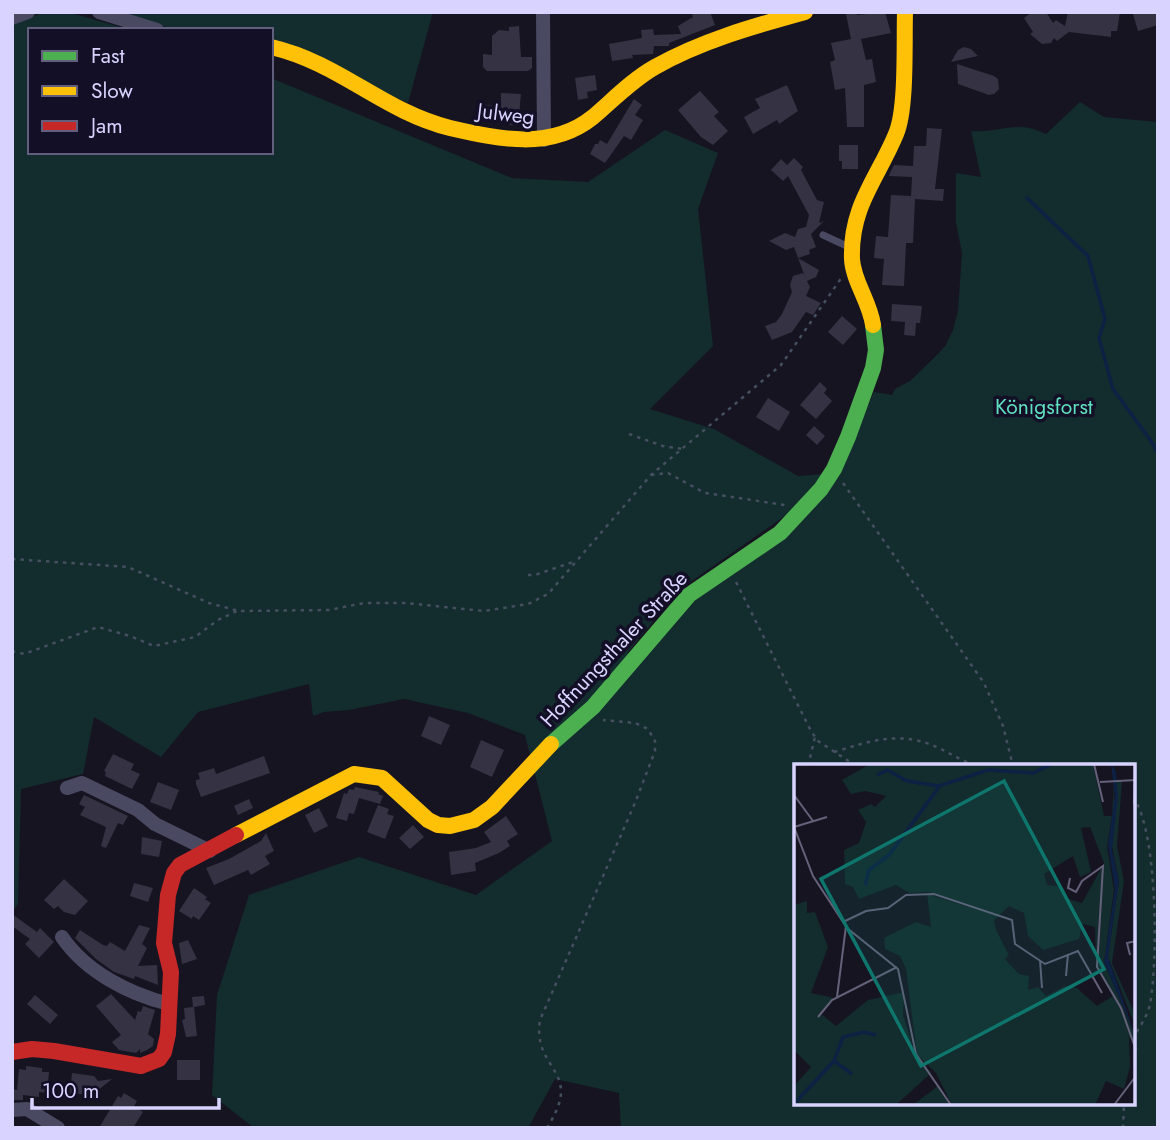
<svg xmlns="http://www.w3.org/2000/svg" width="1170" height="1140" viewBox="0 0 1170 1140" font-family="Jost,sans-serif">
  <rect width="100%" height="100%" fill="#161421"/>
  <path fill="#132c2d" fill-rule="evenodd" d="M118 12H433L408 103 271 42V30H175Z
    M71 13 131 30H30V152H271V78L512 178 588 182 665 130 718 153 698 209 713 346 650 409 714 429 798 476 825 474 792 511 679 590 628 652 625 675 690 604 785 536 832 485 874 392 892 395 895 389 910 381 936 356 946 345 953 330 958 311 962 253 956 223V173L981 177 971 131C1002 133 1016 119 1046 134L1080 102 1104 117 1158 122V1128H621L619 1093 555 1079 528 1128H254L212 1095 217 995 249 895 359 857 476 895 552 841 525 735 468 713 404 699 349 710 324 712 313 716 309 684 198 712 161 757 94 717 83 774 21 789 18 904 12 913V25L39 14ZM796 766H1133V1103H796Z"/>
  <g fill="none" stroke-linecap="round" stroke-linejoin="round">
    <path stroke="#0d2144" stroke-width="3.5" d="M1027 198 1088 256 1105 319 1099 338 1113 389 1151 441 1158 453"/>
  </g>
  <path fill="#343243" d="M691 12H710L715 25 669 43V46H654L653 54 632 55 633 58 612 61 609 44 642 38 641 30 653 29 654 35 681 34 678 26 693 17Z
    M856 12 857 15 885 12 891 33 861 39 866 60 872 59 876 82 864 85V127H847L845 88 835 90 830 62 835 60 831 43 851 39 846 14Z
    M1032 12H1046L1053 23 1056 20 1065 26 1068 12H1120L1117 31H1111V37L1069 32 1057 41 1054 38 1051 43 1042 44 1030 34 1033 32 1024 18Z
    M1138 12H1158V25L1138 31 1133 14Z
    M519 26 521 57H532V68L528 71H487L483 67V54L492 55V36L499 30 509 31V27Z
    M964 47 971 49 978 56 951 62 958 50Z
    M957 64 994 76 998 79 999 89 994 94 989 95 958 84Z
    M595 75 597 90 587 92 588 98 578 100 575 78Z
    M787 85 798 111 779 124 777 120 753 134 744 117 760 108 755 99Z
    M700 91 719 112 714 116 728 131 713 145 701 137 678 110Z
    M501 93 521 94 518 126 481 121V105L501 106Z
    M634 99 642 105 635 115 643 120 631 140 624 136 605 163 590 154 595 144H598L600 140 607 144Z
    M927 128 942 129 935 189H944L943 201 915 199 913 243H906L904 286 882 285 884 259 874 258 876 236 888 237 891 195 911 196 912 177 889 176 890 173 894 165 913 166 914 146H926Z
    M839 145H858V169H842V161H839Z
    M794 158 803 167 801 170 817 200 824 202 819 223 824 221 811 234 816 247 809 250 810 254 798 258 819 270 816 277 807 281 810 287 806 296 821 303 813 315 806 312 792 332 772 340 765 326 776 322 782 314 792 292 790 285 793 276 803 273 805 277 794 247 786 250 769 241 785 233 795 237 798 229 806 227 809 215 788 176 783 181 771 170 781 159 787 165Z
    M892 304 922 306 920 323H916L915 336 904 335 905 322 891 321Z
    M842 316 857 329 843 345 828 332Z
    M820 382 827 389 824 393 832 401 816 419 800 405Z
    M768 398 790 412 779 431 756 417Z
    M814 426 825 436 817 445 806 435Z
    M429 716 450 725 441 745 421 736Z
    M481 740 504 750 492 777 470 767Z
    M113 754 134 764 131 770 140 774 132 789 105 776 106 772 104 771Z
    M264 756 270 773 201 797 196 784V780L200 779 198 773 214 768 216 774Z
    M158 782 179 790 171 810 150 802Z
    M355 787 379 792 378 794 383 796 380 804 359 798 354 814 349 813 347 821 336 818 344 793 347 794 349 789 354 790Z
    M84 795 128 816 123 825 118 823 106 848 101 846 106 827 80 815 85 807 79 804Z
    M249 799 253 808 238 815 234 806Z
    M378 805 389 809 387 814 394 816 385 839 367 832Z
    M319 808 328 826 314 833 305 815Z
    M506 816 518 834 507 841 510 846 499 853 475 863 476 871 451 875 449 852 476 848 491 842 484 832Z
    M413 825 424 837 410 849 399 838Z
    M266 833 274 851 265 856 270 864 251 875 248 870 214 885 206 868 229 859 261 841Z
    M142 837 162 841 159 857 141 854Z
    M64 879 88 901 75 915 64 912 58 906 54 909 44 900Z
    M134 883 153 888 148 902 130 896Z
    M194 888 207 897 205 899 211 903 199 920 193 916 192 919 179 911Z
    M12 914 37 932 40 928 54 942 39 958 25 944 30 939 12 926Z
    M139 925 150 928 142 944 147 948 138 966 157 965 158 985 135 976 134 979 114 972 96 959 75 938 80 930 103 945 107 946 110 942 125 951Z
    M188 940 197 959 182 964 179 943Z
    M111 994 135 1020 138 1011 141 1012 143 1006 155 1010 148 1034 154 1039 153 1046 147 1050 140 1053V1049L136 1053 119 1050 112 1042 121 1035 96 1006Z
    M35 995 58 1015 50 1024 27 1004Z
    M204 996 205 1005 194 1007 197 1036 186 1037 182 1020 185 1019 184 1008 193 1007 192 997Z
    M177 1060H200V1080H177Z
    M26 1066 42 1068V1072H49L47 1093 39 1092V1097L23 1095V1100H12V1089L17 1090 19 1069 26 1070Z
    M72 1073 94 1076 98 1081 112 1079 92 1095 70 1093Z
    M124 1093 137 1101 134 1106 143 1112 133 1128H99L118 1096 121 1098Z"/>
  <g fill="none" stroke-linecap="round" stroke-linejoin="round">
    <path stroke="#44505f" stroke-width="2.5" stroke-dasharray="3.5 5" stroke-linecap="butt" d="M629 434 663 446 683 449
      M651 475 668 473 705 493 785 505
      M843 483 984 683 1003 726 1013 766
      M12 559 128 567 209 603 239 611 329 610 364 603H406L484 611 528 604 548 594 651 475 781 365 842 277
      M528 575H535L576 561
      M736 582 811 731 818 741 856 766
      M12 651 24 654 98 627 130 636 154 646 195 637 218 620 237 611
      M834 752C868 742 896 731 932 745 947 751 961 761 977 766
      M808 766 815 737
      M1133 797C1158 831 1158 962 1150 1004 1148 1015 1140 1027 1133 1037
      M547 1128C553 1118 561 1104 561 1092 561 1066 534 1058 540 1020L635 803 655 751V741L648 729 635 723 603 720
      M1123 1128 1124 1103"/>
    <path stroke="#4a4962" stroke-width="7" d="M823 235 851 248"/>
    <path stroke="#4a4962" stroke-width="14" d="M99 12 157 30
      M543 12 544 140
      M12 18 28 12
      M67 788 82 783 138 810 155 824 210 851
      M62 937C86 972 129 994 169 1004
      M12 1110 27 1109 58 1128"/>
    <path stroke="#4caf50" stroke-width="16" d="M551 744 593 707 689 595 780 533 821 489 834 469 848 437 873 368 876 350 873 325"/>
    <path stroke="#ffc107" stroke-width="16" d="M271 47C340 63 382 111 450 128 498 139 551 151 593 117 613 100 632 80 655 67 701 41 754 26 805 12
      M873 325C870 302 853 281 852 259 850 206 878 178 896 134 907 109 904 42 905 12
      M236 835 354 774 382 778 428 820 438 825 450 826 474 820 492 807 551 744"/>
    <path stroke="#c62828" stroke-width="16" d="M12 1052 32 1049 54 1051 141 1066 159 1059 164 1052 168 1034 171 972 164 943 168 895 174 873 180 865 236 835"/>
  </g>
  <g text-anchor="middle" stroke-width="7" stroke-linejoin="round" paint-order="stroke">
    <g font-size="21" fill="#d9d4ff" stroke="#130f26">
      <text transform="translate(506 114) rotate(7)" y="7">Julweg</text>
      <text transform="translate(614 649) rotate(-47)" y="7">Hoffnungsthaler Straße</text>
    </g>
    <g font-size="21" fill="#5fe0c0" stroke="#130f26">
      <text x="1044" y="414">Königsforst</text>
    </g>
  </g>
  <g transform="translate(794 764)">
    <rect width="341" height="341" fill="#161421"/>
    <path d="M76 0H299L310 52H318L320 17V43L318 52 313 83 320 126 310 198 341 271V284L336 272 335 276 336 303 330 325 312 317 301 341H158L142 309 123 290 112 205 106 192 91 185 90 174 122 158 137 163 133 130 181 145 146 131 134 128 115 129 102 121 65 135 59 123 51 120 50 86 65 79 72 58 64 46 77 40 81 43 92 32 71 27 57 30 48 16ZM296 63 310 99 288 139 275 135 263 122 253 121 250 110 279 92 286 113 297 108 287 64ZM215 142 230 149 234 172 249 186 285 175 288 160 301 163 302 203 319 232 303 242 283 224 271 222 252 232 244 223 234 226 235 212 225 210 211 195 215 191 202 166 200 156ZM323 17 328 18 323 82 330 117 318 199 341 250V262L314 193 325 117 318 82ZM13 137V149L21 148 34 183 17 229 40 234 26 249 42 262 74 236 110 228 109 251 121 289 137 309 102 341H0V322L17 303 0 286V141ZM145 321 156 341H119Z" fill="#132c2d" fill-rule="evenodd"/>
    <path d="M317 0 322 8 324 32 318 86 325 117 314 193 341 271 310 198 321 125 314 81 321 32Z" fill="#0d2144"/>
    <path fill="none" stroke="#0d2144" stroke-width="3.5" d="M83 11 93 6 113 17 145 22 194 6 239 9 258 0M71 121 75 106 95 91 145 23M40 297 58 310M0 340 40 297 49 273 70 268 82 271"/>
    <path fill="none" stroke="#64617a" stroke-width="2" d="M300 0 309 38M306 18 342 16M0 31 19 57M340 40 341 16M0 63 19 112 53 164 104 205 122 290 157 341M0 63 33 53M276 114 274 124 282 128 288 117 309 102 303 203 327 244 342 286M49 158 72 147 94 144 112 131 140 130 218 156 221 180 251 200 284 187 308 229M336 191 333 179 342 177M246 196 248 224M272 212 274 190M43 233 52 162M24 253 38 236 103 203M320 341 342 312"/>
    <path fill="#0f766e" fill-opacity="0.15" stroke="#0f766e" stroke-width="3.5" d="M210 17 310 205 127 302 27 115Z"/>
    <rect width="341" height="341" fill="none" stroke="#d9d4ff" stroke-width="3.5"/>
  </g>
  <rect width="1170" height="1140" fill="none" stroke="#d9d4ff" stroke-width="28"/>
  <rect x="28" y="28" width="245" height="126" fill="#130f26" stroke="#625e7d" stroke-width="2"/>
  <rect x="42" y="51" width="35" height="10" fill="#4caf50" stroke="#625e7d" stroke-width="2"/>
  <text x="91" y="63" font-size="21" fill="#d9d4ff">Fast</text>
  <rect x="42" y="86" width="35" height="10" fill="#ffc107" stroke="#625e7d" stroke-width="2"/>
  <text x="91" y="98" font-size="21" fill="#d9d4ff">Slow</text>
  <rect x="42" y="121" width="35" height="10" fill="#c62828" stroke="#625e7d" stroke-width="2"/>
  <text x="91" y="133" font-size="21" fill="#d9d4ff">Jam</text>
  <path d="M32 1098v10h187v-10" fill="none" stroke="#d9d4ff" stroke-width="3.5"/>
  <text x="42" y="1098" font-size="21" fill="#d9d4ff" stroke="#130f26" stroke-width="5" paint-order="stroke">100 m</text>
</svg>
